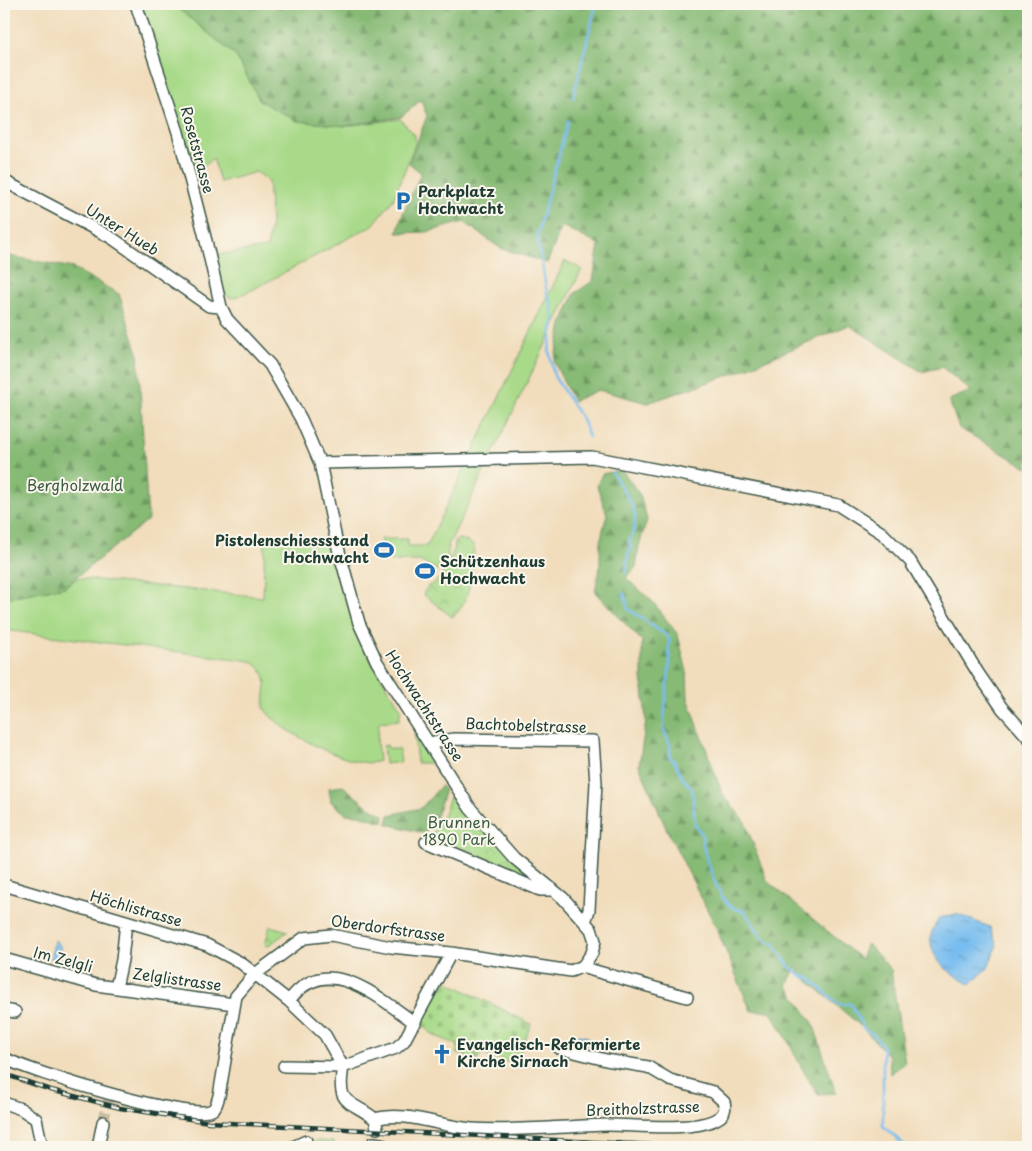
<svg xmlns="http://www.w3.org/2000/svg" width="1032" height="1151" viewBox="0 0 1032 1151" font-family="'Playpen Sans',sans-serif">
  <defs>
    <pattern id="forest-firs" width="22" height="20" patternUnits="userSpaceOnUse" patternTransform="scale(1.25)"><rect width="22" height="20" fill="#86ba75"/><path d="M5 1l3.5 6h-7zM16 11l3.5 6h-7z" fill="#6d9861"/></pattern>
    <pattern id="cemetery-stones" width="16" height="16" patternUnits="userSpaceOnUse" patternTransform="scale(1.25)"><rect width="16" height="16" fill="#a9da89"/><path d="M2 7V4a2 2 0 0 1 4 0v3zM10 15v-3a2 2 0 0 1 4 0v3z" fill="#91bc77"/></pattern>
    <pattern id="park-crowns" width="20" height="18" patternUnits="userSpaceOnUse" patternTransform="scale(1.25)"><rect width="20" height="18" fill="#a9da89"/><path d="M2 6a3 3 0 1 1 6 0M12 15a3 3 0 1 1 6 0" fill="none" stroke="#91bc77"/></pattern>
    <pattern id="water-ripples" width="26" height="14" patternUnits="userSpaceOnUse" patternTransform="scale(1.25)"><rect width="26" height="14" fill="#78bdef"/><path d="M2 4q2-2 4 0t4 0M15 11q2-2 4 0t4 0" fill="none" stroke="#629bc2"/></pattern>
  </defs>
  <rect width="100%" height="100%" fill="#fbf7ec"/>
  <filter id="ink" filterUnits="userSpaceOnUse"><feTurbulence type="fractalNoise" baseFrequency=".02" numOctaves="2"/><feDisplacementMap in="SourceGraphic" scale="10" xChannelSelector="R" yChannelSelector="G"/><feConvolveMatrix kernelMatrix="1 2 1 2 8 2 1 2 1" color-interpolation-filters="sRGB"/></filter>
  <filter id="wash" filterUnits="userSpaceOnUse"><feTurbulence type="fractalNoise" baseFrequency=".0096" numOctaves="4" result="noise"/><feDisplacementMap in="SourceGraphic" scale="20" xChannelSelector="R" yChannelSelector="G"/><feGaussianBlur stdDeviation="1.12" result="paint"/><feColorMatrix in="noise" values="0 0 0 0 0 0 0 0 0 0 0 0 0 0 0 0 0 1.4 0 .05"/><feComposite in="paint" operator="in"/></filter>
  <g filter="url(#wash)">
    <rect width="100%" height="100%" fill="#f1ddbc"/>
    <path fill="#a9da89" stroke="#648c5e" d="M140 4H173L236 56 260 101 344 126 400 119 415 135V144L393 200 373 225 254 289 234 298 228 297 216 282 213 255 267 248 271 223 268 180 256 172 220 182 213 158 204 167 189 170Z
      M565 261 582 269 448 546V562H441L437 570 420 561H389V545L380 544 381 539H408V546H427Z
      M265 538 323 540 328 547 344 598 348 599 365 651 401 709 399 720 379 722 377 742 379 761C356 772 275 729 264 708 265 686 271 674 251 661L4 630V599L7 597 64 587 78 578 263 597Z
      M414 732 435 763H417Z
      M387 745 388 748 399 750 401 762 385 764 383 746Z"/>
    <path fill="url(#forest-firs)" stroke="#527c54" d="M173 4H1028V468L959 428 949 400 971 391 942 367 922 372 849 325 735 373 648 403 598 390 573 401 554 362 563 320 575 293 593 281 599 245 562 226 547 263 500 248 464 222 427 232 397 233 401 218 421 173 409 163 427 116 421 100 401 117 344 126 297 121 260 101 236 56Z
      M4 255 73 268 119 294 138 353 148 520 64 587 4 598Z
      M622 470 640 495 647 520 639 546 636 567 626 578 653 602 678 635 687 672 688 698 722 793 745 822 767 881 861 959 867 943 891 970 905 1063 890 1074 889 1056 863 1028 800 974 796 967 787 985 813 1023 836 1093 818 1094C799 1068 789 1038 770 1011H751L715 925 666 828 639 765 646 721 642 677V641L595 592 600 566V542L607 514 597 486 602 474Z
      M343 786 366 805 384 815 383 822 359 815 346 814 331 802 329 788Z
      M441 786 445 790 435 819 424 833 387 824 389 815 421 808Z"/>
    <path fill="url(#cemetery-stones)" stroke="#648c5e" d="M442 979 531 1024 516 1064 480 1054 477 1061 456 1053 458 1045 435 1036 419 1023Z
      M317 1141 333 1142 335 1147H298Z"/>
    <path fill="url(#park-crowns)" stroke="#648c5e" d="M458 539 467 541 474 546C473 567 471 604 452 617L423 594 428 586C443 582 454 556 455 542Z
      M453 788 538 885 429 840 444 814Z
      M270 926 288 931 268 946 265 945Z"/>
    <path fill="url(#water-ripples)" stroke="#4c7d92" d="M956 914 990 927 997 945 988 968 970 984C952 975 929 960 931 937 931 931 936 924 939 918Z
      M55 940 59 944 61 949 59 960 50 958Z
      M575 1034 588 1037 586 1046 576 1042Z"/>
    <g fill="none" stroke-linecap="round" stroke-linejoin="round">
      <path stroke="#78bdef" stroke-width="2.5" d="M573 98 596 4
        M568 121 537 235 547 294 551 302 554 320 549 350 554 376 582 419 589 437
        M612 472C628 500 644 510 629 542L631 547 628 554 626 573
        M624 593 628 609 666 635 670 641C666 652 671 656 670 664 667 685 664 706 664 727 664 739 672 738 670 757L674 761 683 779 692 788 695 825 702 834C702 851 717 895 730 906 734 910 740 909 744 911L763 938 774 944 789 966 802 976 809 978 838 1004H851L864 1029 873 1034 883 1046V1126L905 1146"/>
    </g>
  </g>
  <g filter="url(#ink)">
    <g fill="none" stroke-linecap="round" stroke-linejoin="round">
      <path stroke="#c7bda1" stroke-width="11" stroke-dasharray="11 5.5" stroke-linecap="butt" d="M103 1122 109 1099"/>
      <defs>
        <path id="minor" d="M4 181 112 238 209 306 221 307
          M320 463 592 457 838 505 882 533 910 561 978 673 1002 708 1028 737
          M429 743 454 739 593 741 596 783 589 910 585 922
          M426 842 540 890H552
          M4 885 207 945 241 963 289 1001 325 1035 343 1067
          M4 959 96 985 234 1004
          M583 966 588 969 687 997
          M116 988 122 960 126 922
          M289 1001C326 949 379 998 415 1023
          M4 1010 15 1012
          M4 1058C30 1072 191 1122 212 1110 217 1107 217 1101 219 1096L236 996 254 975 304 938 331 935 391 947 451 953 571 971 583 966 592 953 595 941 591 929 563 898 514 858 470 808 377 662 359 623 337 544 320 463 301 419 270 365 227 319 221 307 206 241 178 132 136 4
          M284 1066 343 1067
          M4 1103 21 1109 36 1119 42 1147
          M375 1119C406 1110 441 1127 472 1129 518 1132 563 1126 609 1125 636 1125 697 1132 718 1118 724 1115 726 1108 724 1102L713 1092 670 1080 648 1067 606 1060 559 1048
          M377 1128 375 1119C350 1099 336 1107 343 1067L396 1048 404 1041 451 953
          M373 1143 381 1144 382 1147
          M98 1147 103 1122
          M293 1147 306 1141"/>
      </defs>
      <use href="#minor" stroke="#3e5548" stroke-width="14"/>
      <use href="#minor" stroke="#fff" stroke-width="11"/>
      <defs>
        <path id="rail" d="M4 1074 51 1090 120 1108 209 1122 693 1147"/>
      </defs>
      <use href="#rail" stroke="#1f3d34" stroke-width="4.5"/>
      <use href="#rail" stroke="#fbf7ec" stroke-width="2.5" stroke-dasharray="8" stroke-linecap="butt"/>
    </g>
  </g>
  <defs>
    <symbol id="parking-bare" viewBox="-9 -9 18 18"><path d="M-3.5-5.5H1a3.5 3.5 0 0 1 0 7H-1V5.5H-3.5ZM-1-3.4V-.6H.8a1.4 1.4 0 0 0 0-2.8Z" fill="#1f6fb2" stroke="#fbf7ec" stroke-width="2.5" paint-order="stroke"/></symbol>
    <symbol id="stadium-bare" viewBox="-9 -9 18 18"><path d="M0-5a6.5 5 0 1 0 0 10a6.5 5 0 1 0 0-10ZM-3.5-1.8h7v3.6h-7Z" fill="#1f6fb2" stroke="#fbf7ec" stroke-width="2.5" paint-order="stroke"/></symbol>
    <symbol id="church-bare" viewBox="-9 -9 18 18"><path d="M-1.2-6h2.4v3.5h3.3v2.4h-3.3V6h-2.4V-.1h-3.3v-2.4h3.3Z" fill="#1f6fb2" stroke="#fbf7ec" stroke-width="2.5" paint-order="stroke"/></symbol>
  </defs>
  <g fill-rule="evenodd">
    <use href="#parking-bare" x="389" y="187" width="28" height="28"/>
    <use href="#stadium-bare" x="370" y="536" width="28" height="28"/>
    <use href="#stadium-bare" x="411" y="557" width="28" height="28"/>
    <use href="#church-bare" x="428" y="1040" width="28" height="28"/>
  </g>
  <g text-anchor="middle" stroke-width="4" stroke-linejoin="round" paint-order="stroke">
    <g font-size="15" fill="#1f3d34" stroke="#fbf7ec">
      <text transform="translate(197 150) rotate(75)" y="5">Rosetstrasse</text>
      <text transform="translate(122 230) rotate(32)" y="5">Unter Hueb</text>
      <text transform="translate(424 706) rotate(57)" y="5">Hochwachtstrasse</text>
      <text transform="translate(526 726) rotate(2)" y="5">Bachtobelstrasse</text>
      <text transform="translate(136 909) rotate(16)" y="5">Höchlistrasse</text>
      <text transform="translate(388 929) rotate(8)" y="5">Oberdorfstrasse</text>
      <text transform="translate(63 960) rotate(15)" y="5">Im Zelgli</text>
      <text transform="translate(177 980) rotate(8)" y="5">Zelglistrasse</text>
      <text transform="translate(643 1109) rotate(-2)" y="5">Breitholzstrasse</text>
    </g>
    <g font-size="15" font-weight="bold" fill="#1f3d34" stroke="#fbf7ec" text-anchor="start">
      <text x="418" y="197">Parkplatz<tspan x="418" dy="17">Hochwacht</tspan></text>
      <text x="369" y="546" text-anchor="end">Pistolenschiessstand<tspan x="369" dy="17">Hochwacht</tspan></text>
      <text x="440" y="567">Schützenhaus<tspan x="440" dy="17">Hochwacht</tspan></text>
      <text x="457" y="1050">Evangelisch-Reformierte<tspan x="457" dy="17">Kirche Sirnach</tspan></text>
    </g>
    <g font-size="15" fill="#3b5c45" stroke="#fbf7ec">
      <text x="75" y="491">Bergholzwald</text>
      <text x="459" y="828">Brunnen<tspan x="459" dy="17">1890 Park</tspan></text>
    </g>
  </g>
  <rect width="1032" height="1151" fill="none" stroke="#fbf7ec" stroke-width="20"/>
</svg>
